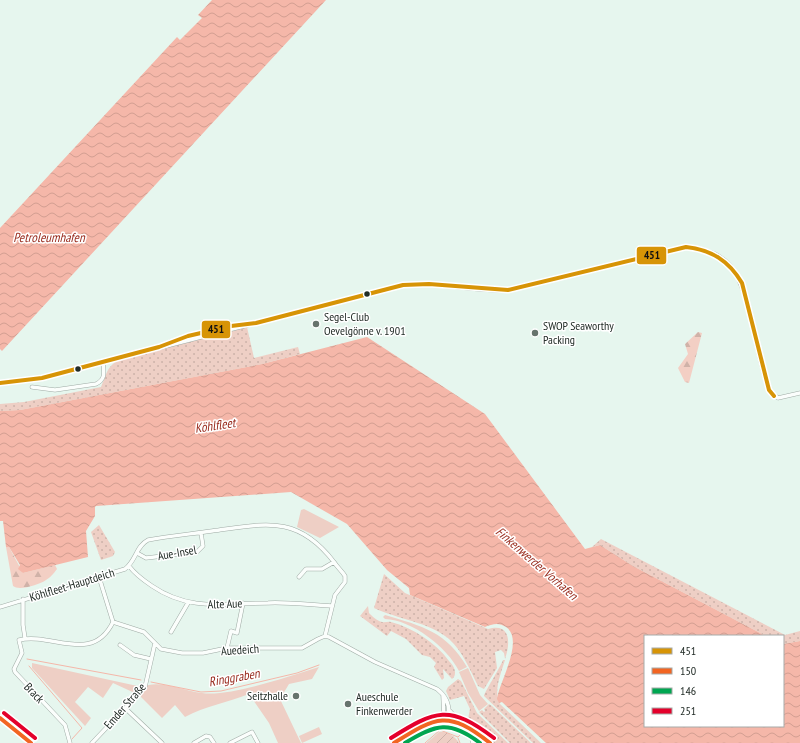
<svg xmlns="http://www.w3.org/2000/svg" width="800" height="743" viewBox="0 0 800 743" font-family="'PT Sans Narrow',sans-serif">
  <defs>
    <pattern id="grass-dots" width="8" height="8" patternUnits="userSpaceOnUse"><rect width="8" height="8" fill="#eecfc5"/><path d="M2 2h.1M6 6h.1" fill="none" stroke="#ccb2a9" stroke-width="1.8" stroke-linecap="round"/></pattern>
    <pattern id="forest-firs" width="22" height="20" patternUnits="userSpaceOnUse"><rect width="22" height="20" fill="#f3cfc4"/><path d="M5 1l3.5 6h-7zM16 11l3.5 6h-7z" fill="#d0b2a8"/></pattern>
    <pattern id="garden-furrows" width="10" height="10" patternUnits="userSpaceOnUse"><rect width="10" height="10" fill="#eecfc5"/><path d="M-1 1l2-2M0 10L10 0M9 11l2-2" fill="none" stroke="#ccb2a9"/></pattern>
    <pattern id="water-waves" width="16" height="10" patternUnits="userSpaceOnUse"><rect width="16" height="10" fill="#f5b7a9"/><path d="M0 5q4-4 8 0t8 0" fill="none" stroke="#d29e91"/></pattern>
  </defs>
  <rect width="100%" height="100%" fill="#e6f6ee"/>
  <path fill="url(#grass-dots)" d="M247 327 254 358 298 347 300 354 262 364 20 410 0 411V404L24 402 101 387C107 374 106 366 121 359Z
    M99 525 115 552 113 556 101 560 91 532Z
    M601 539 785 635 800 631V641L783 644V636H766L633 566 600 545 592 547Z
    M384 574 405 593 488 629C512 622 510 645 505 659L504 653 501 650 495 652 497 668 484 689 478 686C470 670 463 652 449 639 429 622 397 619 374 608Z
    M368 606 369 613C372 616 377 621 382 622 385 623 388 621 391 622 413 628 435 642 449 661 453 665 457 671 454 677L452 679 443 669 444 678 442 680 434 667 436 663 430 657 422 655 406 639 391 631 387 636 360 616Z
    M503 660H505C501 673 493 692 500 704L541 743H533L484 696C484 693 500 668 503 660Z
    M458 679 461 681 477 713 508 743H493L467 724 470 709 464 696 450 700 446 691 448 687Z
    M489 704 492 706 531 743H510L479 712 482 710 484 712 485 711 484 709Z"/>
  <path fill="url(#forest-firs)" d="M698 332 702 333 689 383 685 382 678 368 688 354 685 344Z
    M6 547H9L23 573 55 565 57 569C54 573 50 578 46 580 39 585 19 591 13 586Z"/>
  <path fill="#eecfc5" d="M304 509 339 527 320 538 297 527 301 510Z
    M385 615C422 626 447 632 467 667L459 671C447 647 412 620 385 619L383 617Z
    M32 663 142 687C160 679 183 691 202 693 230 697 290 676 319 667L312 679 289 684 280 699 301 743H278L269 723 249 694C227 703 205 706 185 717L175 705 162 718 139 695 113 683 103 698 88 687 75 702 91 718 85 726 32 668Z
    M468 668 480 695 488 704 479 711 468 693 459 672Z
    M319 727 322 734 302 743 299 736Z"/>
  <path fill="url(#garden-furrows)" d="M439 732C446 731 455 736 459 743H427Z"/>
  <path fill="url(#water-waves)" d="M212 0H326L2 351 0 349V228L177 37 180 40 202 18 198 15Z
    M367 337 485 414 585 549 600 545 633 566 766 636H645V726H783V644L800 641V743H546L502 702 499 703 497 699C499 682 525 640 506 627 499 622 492 624 485 627L410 595 409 588 387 570 347 524 291 492 96 506 95 507V516L86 531 88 557 23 573 18 569 20 565 9 547H6L3 521H0V411L20 410 262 364Z"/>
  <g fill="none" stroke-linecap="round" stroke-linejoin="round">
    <path stroke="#f5b7a9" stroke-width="1" d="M27 659 141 680
      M29 666 82 728 72 739
      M151 682 201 692 221 691 297 673 319 665
      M458 738 460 743
      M425 743 440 730 458 737 461 734"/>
    <defs>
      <path id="minor" d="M170 342 188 336 243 324
        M0 383 42 378 403 285C438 281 473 292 508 290L686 247C730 250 740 274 749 311 756 337 760 367 770 392L778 398 800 393
        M32 387 55 390 96 384C106 379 104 372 103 362
        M137 553 146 558 197 552 203 546 201 533
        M129 566C135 574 143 580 152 586 190 612 225 603 268 603 289 602 311 605 332 606
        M99 577 113 622
        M299 577 306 569H322L334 562
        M23 599V625L25 638
        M0 607 125 569C136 561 136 546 148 540 169 536 191 534 212 531 265 524 297 514 334 562 337 567 342 571 345 576V582L335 595 325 636
        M113 622 144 632 161 649 182 653H203L227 648H302L318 639 325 636 329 637 375 662 437 689C445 695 449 703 449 713L444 719
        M171 632 188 603
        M120 645 134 655 151 659
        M227 648 231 631 237 633 243 603
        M443 696 444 719
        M125 708 162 743
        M449 710 460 722
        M70 743 65 725 15 672 14 669 22 653 19 640C52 632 92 665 113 622
        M92 743 145 687 155 643
        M194 743 206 736 210 737 214 743
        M230 743 252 732 258 743
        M473 743 471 736 474 730"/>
      <path id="tertiary" d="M0 718 31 743
        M394 743C437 716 448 708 490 743"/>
    </defs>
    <use href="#minor" stroke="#9faba5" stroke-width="4.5"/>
    <use href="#tertiary" stroke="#9faba5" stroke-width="5.5"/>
    <use href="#minor" stroke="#fbfefc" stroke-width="3.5"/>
    <use href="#tertiary" stroke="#fbfefc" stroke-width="4.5"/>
    <defs>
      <path id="bus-1" d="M0 383 42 378 159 347 188 336 231 326 256 323 403 285 429 284 508 290 686 247C712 250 729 261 742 283L769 390 774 396"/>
      <path id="bus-2" d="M0 718 31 743
        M394 743C437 716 448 710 490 743"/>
      <path id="bus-3" d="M405 743C436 724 450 720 480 743"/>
      <path id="bus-4" d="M4 713 35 738
        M391 738C436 710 449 704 494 738"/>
    </defs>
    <use href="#bus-1" stroke="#fff" stroke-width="7"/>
    <use href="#bus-2" stroke="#fff" stroke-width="7"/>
    <use href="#bus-3" stroke="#fff" stroke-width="7"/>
    <use href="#bus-4" stroke="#fff" stroke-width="7"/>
    <use href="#bus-1" stroke="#d79406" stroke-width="4"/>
    <use href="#bus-2" stroke="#f26522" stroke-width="4"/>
    <use href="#bus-3" stroke="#00a651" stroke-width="4"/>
    <use href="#bus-4" stroke="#e4002b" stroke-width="4"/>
  </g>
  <g fill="#222c27" stroke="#fff" stroke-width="1.5">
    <circle cx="367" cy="294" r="3.5"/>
    <circle cx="78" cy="369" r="3.5"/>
  </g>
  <g fill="#67736d" stroke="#fff" stroke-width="1.5">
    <circle cx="316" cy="324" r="4"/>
    <circle cx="535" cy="333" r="4"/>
    <circle cx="296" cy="696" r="4"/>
    <circle cx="348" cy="704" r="4"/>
  </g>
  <g text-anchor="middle" stroke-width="3" stroke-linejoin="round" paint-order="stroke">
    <g font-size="12" fill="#222c27" stroke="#fff" text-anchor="start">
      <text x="324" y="321">Segel-Club<tspan x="324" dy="14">Oevelgönne v. 1901</tspan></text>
      <text x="543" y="330">SWOP Seaworthy<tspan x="543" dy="14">Packing</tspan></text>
      <text x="288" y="700" text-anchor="end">Seitzhalle</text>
      <text x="356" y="701">Aueschule<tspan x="356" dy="14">Finkenwerder</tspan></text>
    </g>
    <g font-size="12" fill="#222c27" stroke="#fff">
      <text transform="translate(177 553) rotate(-10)" y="4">Aue-Insel</text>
      <text transform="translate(72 585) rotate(-17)" y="4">Köhlfleet-Hauptdeich</text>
      <text transform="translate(225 604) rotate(-2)" y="4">Alte Aue</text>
      <text transform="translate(240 650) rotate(-4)" y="4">Auedeich</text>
      <text transform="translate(34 693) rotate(47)" y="4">Brack</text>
      <text transform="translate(125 706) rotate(-49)" y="4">Emder Straße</text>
    </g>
    <g font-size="13" font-style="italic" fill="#992c1f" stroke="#fff">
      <text x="49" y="242">Petroleumhafen</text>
      <text transform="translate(215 425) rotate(-8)" y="5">Köhlfleet</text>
      <text transform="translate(537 563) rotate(41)" y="5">Finkenwerder Vorhafen</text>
      <text transform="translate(234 677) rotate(-10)" y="5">Ringgraben</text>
    </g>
  </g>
  <g stroke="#fff" stroke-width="1.5">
    <rect x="636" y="246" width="31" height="19" rx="4" fill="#d79406"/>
    <rect x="201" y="320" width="30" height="19" rx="4" fill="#d79406"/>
  </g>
  <g font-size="11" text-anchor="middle" font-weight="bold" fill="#111">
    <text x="652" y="259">451</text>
    <text x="216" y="333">451</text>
  </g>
  <rect x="644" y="635" width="140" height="92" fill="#ffffff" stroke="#a7aba9"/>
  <rect x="652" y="648" width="20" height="6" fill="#d79406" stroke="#a7aba9"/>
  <text x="680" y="655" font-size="12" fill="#222c27">451</text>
  <rect x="652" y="668" width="20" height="6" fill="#f26522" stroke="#a7aba9"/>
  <text x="680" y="675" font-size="12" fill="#222c27">150</text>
  <rect x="652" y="688" width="20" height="6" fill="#00a651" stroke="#a7aba9"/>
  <text x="680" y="695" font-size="12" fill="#222c27">146</text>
  <rect x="652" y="708" width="20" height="6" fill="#e4002b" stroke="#a7aba9"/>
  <text x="680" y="715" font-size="12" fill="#222c27">251</text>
</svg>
